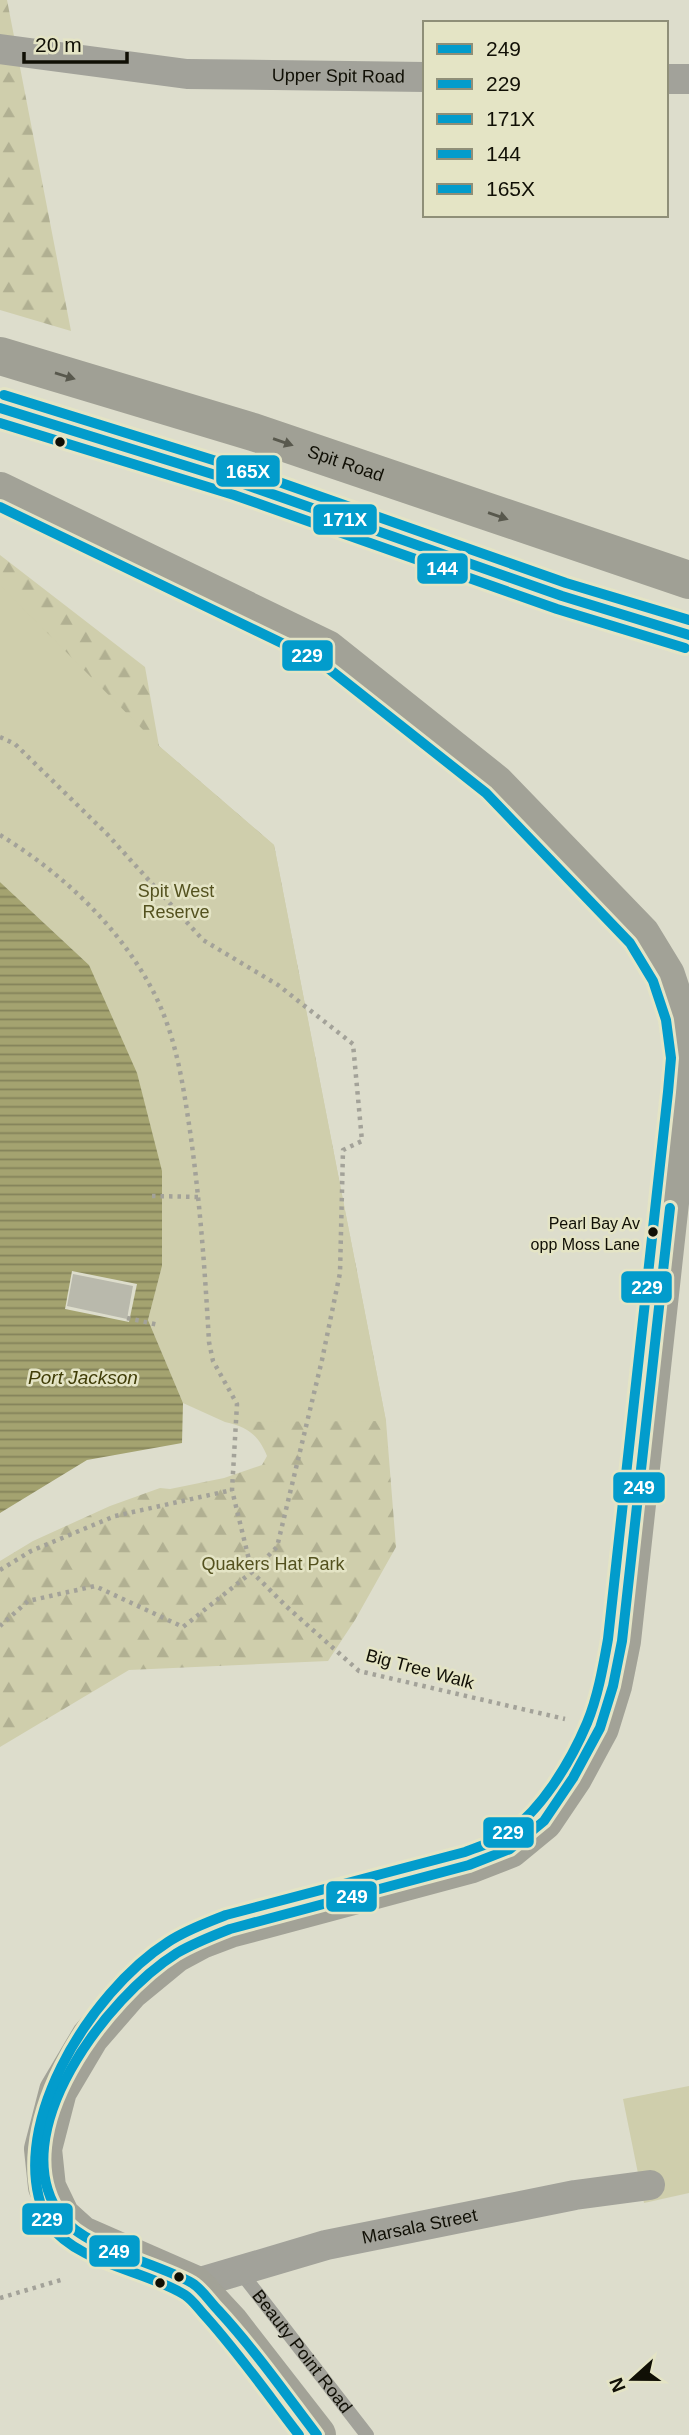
<svg xmlns="http://www.w3.org/2000/svg" width="689" height="2435" viewBox="0 0 689 2435" font-family="Arial,sans-serif">
  <defs>
    <pattern id="forest-firs" width="22" height="20" patternUnits="userSpaceOnUse" patternTransform="scale(1.75)"><rect width="22" height="20" fill="#cfceac"/><path d="M5 1l3.5 6h-7zM16 11l3.5 6h-7z" fill="#b1b092"/></pattern>
    <pattern id="water-rules" width="6" height="5" patternUnits="userSpaceOnUse" patternTransform="scale(1.75)"><rect width="6" height="5" fill="#a4a370"/><path d="M0 2.5h6" fill="none" stroke="#84835a"/></pattern>
  </defs>
  <rect width="100%" height="100%" fill="#ddc"/>
  <path fill="url(#forest-firs)" d="M0 0H7L71 331 0 310Z
    M0 555 145 667 159 746 274 845 386 1421 396 1547 355 1620 328 1661 129 1670 0 1747V1561L33 1541 110 1506 160 1488 170 1489 224 1478 262 1465 267 1456C258 1434 247 1427 225 1422L196 1029 0 809Z"/>
  <path fill="#cfceac" d="M0 585 159 746 274 845 386 1421 225 1422 183 1403 148 1320 162 1266 89 965 0 882Z
    M689 2086V2193L644 2203 623 2099Z"/>
  <path fill="url(#water-rules)" d="M0 882 89 965 137 1073 162 1171V1266L148 1320 183 1403 182 1443 87 1460 0 1513Z"/>
  <path fill="#ddc" d="M72 1271 137 1284 129 1322 65 1309Z"/>
  <path fill="#b9b9ac" d="M73 1274 133 1286 127 1319 67 1306Z"/>
  <g fill="none" stroke-linecap="round" stroke-linejoin="round">
    <path stroke="#a3a299" stroke-width="4.5" stroke-dasharray="3.5 5" stroke-linecap="butt" d="M0 737 15 744 107 834 203 940 278 985 353 1044 362 1141 343 1150 340 1273 322 1360 277 1547 252 1572 183 1627 95 1586 28 1601 0 1626
      M0 835C62 873 120 927 154 993 176 1036 183 1084 190 1131 200 1201 205 1271 209 1342L213 1361 237 1404 232 1490 252 1572 287 1607 359 1671 565 1719
      M152 1196 200 1197
      M127 1318 159 1325
      M0 1570 31 1551 115 1516 232 1490
      M0 2298 64 2279"/>
    <path stroke="#a2a29a" stroke-width="14" id="s1" d="M239 2270 367 2435"/>
    <g stroke="#a2a29a" stroke-width="30">
      <path id="s2" d="M0 49 187 74 425 77"/>
      <path d="M666 79H689"/>
      <path id="s3" d="M194 2284 326 2245 575 2195 650 2185"/>
    </g>
    <path stroke="#a2a297" stroke-width="38" d="M0 491 327 649 495 783 641 934 666 975 680 1017 685 1058 682 1093 622 1641 613 1686 600 1728 573 1778 544 1821 510 1849 469 1865 230 1929 201 1940 175 1954 130 1991 90 2037 58 2091 43 2149 47 2187 61 2216 82 2235 194 2284 230 2323 317 2435"/>
    <g stroke="#a0a095" stroke-width="38">
      <path id="s4" d="M0 356 253 432 689 580"/>
      <path d="M0 408 238 482 562 596 689 635"/>
    </g>
    <defs>
      <path id="bus-1" d="M317 2435C285 2393 254 2349 218 2310 210 2302 202 2289 192 2283 156 2262 85 2249 61 2216 1 2134 108 1996 177 1953 194 1943 212 1936 230 1929L469 1865 510 1849 544 1821 573 1778 600 1728 613 1686 622 1641 670 1208"/>
      <path id="bus-2" d="M0 507 319 661 486 793 630 943 653 981 666 1020 671 1058 668 1092 608 1639C603 1667 598 1696 587 1723 570 1763 541 1811 505 1835 493 1843 477 1847 465 1852L226 1915C206 1923 186 1930 168 1942 91 1991 0 2132 49 2224 78 2264 145 2270 185 2295 193 2300 200 2311 207 2318 240 2355 269 2396 299 2435"/>
      <path id="bus-3" d="M0 408 238 482 562 596 689 635"/>
      <path id="bus-4" d="M0 423 234 495 557 609 685 648"/>
      <path id="bus-5" d="M4 395 242 469 566 583 689 620"/>
    </defs>
    <use href="#bus-1" stroke="#e4e4c5" stroke-width="16"/>
    <use href="#bus-2" stroke="#e4e4c5" stroke-width="16"/>
    <use href="#bus-3" stroke="#e4e4c5" stroke-width="16"/>
    <use href="#bus-4" stroke="#e4e4c5" stroke-width="16"/>
    <use href="#bus-5" stroke="#e4e4c5" stroke-width="16"/>
    <use href="#bus-1" stroke="#029ccc" stroke-width="10"/>
    <use href="#bus-2" stroke="#029ccc" stroke-width="10"/>
    <use href="#bus-3" stroke="#029ccc" stroke-width="10"/>
    <use href="#bus-4" stroke="#029ccc" stroke-width="10"/>
    <use href="#bus-5" stroke="#029ccc" stroke-width="10"/>
  </g>
  <defs><path id="oneway-solid" d="M-6-.8H1V-3.2L6.5 0L1 3.2V.8H-6Z" transform="scale(1.75)"/></defs>
  <g fill="#58584d">
    <use href="#oneway-solid" transform="translate(65 376) rotate(17)"/>
    <use href="#oneway-solid" transform="translate(283 442) rotate(19)"/>
    <use href="#oneway-solid" transform="translate(498 516) rotate(19)"/>
  </g>
  <g fill="#100f05" stroke="#e4e4c5" stroke-width="2.5">
    <circle cx="60" cy="442" r="6"/>
    <circle cx="653" cy="1232" r="6"/>
    <circle cx="179" cy="2277" r="6"/>
    <circle cx="160" cy="2283" r="6"/>
  </g>
  <g text-anchor="middle" stroke-width="5" stroke-linejoin="round" paint-order="stroke">
    <g font-size="16" fill="#100f05" stroke="#e4e4c5" text-anchor="end">
      <text x="640" y="1229">Pearl Bay Av<tspan x="640" dy="21">opp Moss Lane</tspan></text>
    </g>
    <g font-size="18" fill="#100f05" stroke="#e4e4c5">
      <text dy="6" stroke="none"><textPath href="#s2" startOffset="340">Upper Spit Road</textPath></text>
      <text dy="6" stroke="none"><textPath href="#s4" startOffset="362">Spit Road</textPath></text>
      <text transform="translate(420 1669) rotate(15)" y="6">Big Tree Walk</text>
      <text dy="6" stroke="none"><textPath href="#s3" startOffset="233">Marsala Street</textPath></text>
      <text dy="6" stroke="none"><textPath href="#s1" startOffset="103">Beauty Point Road</textPath></text>
    </g>
    <g font-size="18" fill="#54521f" stroke="#e4e4c5">
      <text x="176" y="897">Spit West<tspan x="176" dy="21">Reserve</tspan></text>
      <text x="273" y="1570">Quakers Hat Park</text>
    </g>
    <g font-size="19" font-style="italic" fill="#403d07" stroke="#e4e4c5">
      <text x="83" y="1384">Port Jackson</text>
    </g>
  </g>
  <g stroke="#e4e4c5" stroke-width="2.5">
    <rect x="215" y="454" width="66" height="34" rx="7" fill="#029ccc"/>
    <rect x="312" y="503" width="66" height="33" rx="7" fill="#029ccc"/>
    <rect x="416" y="552" width="53" height="33" rx="7" fill="#029ccc"/>
    <rect x="281" y="639" width="53" height="33" rx="7" fill="#029ccc"/>
    <rect x="620" y="1270" width="53" height="34" rx="7" fill="#029ccc"/>
    <rect x="612" y="1471" width="54" height="33" rx="7" fill="#029ccc"/>
    <rect x="482" y="1816" width="53" height="33" rx="7" fill="#029ccc"/>
    <rect x="325" y="1880" width="53" height="33" rx="7" fill="#029ccc"/>
    <rect x="21" y="2202" width="53" height="34" rx="7" fill="#029ccc"/>
    <rect x="88" y="2234" width="53" height="34" rx="7" fill="#029ccc"/>
  </g>
  <g font-size="19" text-anchor="middle" font-weight="bold" fill="#fff">
    <text x="248" y="478">165X</text>
    <text x="345" y="526">171X</text>
    <text x="442" y="575">144</text>
    <text x="307" y="662">229</text>
    <text x="647" y="1294">229</text>
    <text x="639" y="1494">249</text>
    <text x="508" y="1839">229</text>
    <text x="352" y="1903">249</text>
    <text x="47" y="2226">229</text>
    <text x="114" y="2258">249</text>
  </g>
  <rect x="423" y="21" width="245" height="196" fill="#e4e4c5" stroke="#8f8f78" stroke-width="2"/>
  <rect x="437" y="44" width="35" height="10" fill="#029ccc" stroke="#8f8f78" stroke-width="2"/>
  <text x="486" y="56" font-size="21" fill="#100f05">249</text>
  <rect x="437" y="79" width="35" height="10" fill="#029ccc" stroke="#8f8f78" stroke-width="2"/>
  <text x="486" y="91" font-size="21" fill="#100f05">229</text>
  <rect x="437" y="114" width="35" height="10" fill="#029ccc" stroke="#8f8f78" stroke-width="2"/>
  <text x="486" y="126" font-size="21" fill="#100f05">171X</text>
  <rect x="437" y="149" width="35" height="10" fill="#029ccc" stroke="#8f8f78" stroke-width="2"/>
  <text x="486" y="161" font-size="21" fill="#100f05">144</text>
  <rect x="437" y="184" width="35" height="10" fill="#029ccc" stroke="#8f8f78" stroke-width="2"/>
  <text x="486" y="196" font-size="21" fill="#100f05">165X</text>
  <g transform="translate(633 2379) rotate(249)" stroke="#e4e4c5" stroke-width="5" paint-order="stroke">
  <path d="M0-5L12 26L0 18L-12 26Z" fill="#100f05"/>
  <text y="-10" font-size="19" font-weight="bold" text-anchor="middle" fill="#100f05">N</text>
  </g>
  <path d="M24 52v10h103v-10" fill="none" stroke="#100f05" stroke-width="3.5"/>
  <text x="35" y="52" font-size="21" fill="#100f05" stroke="#e4e4c5" stroke-width="5" paint-order="stroke">20 m</text>
</svg>
